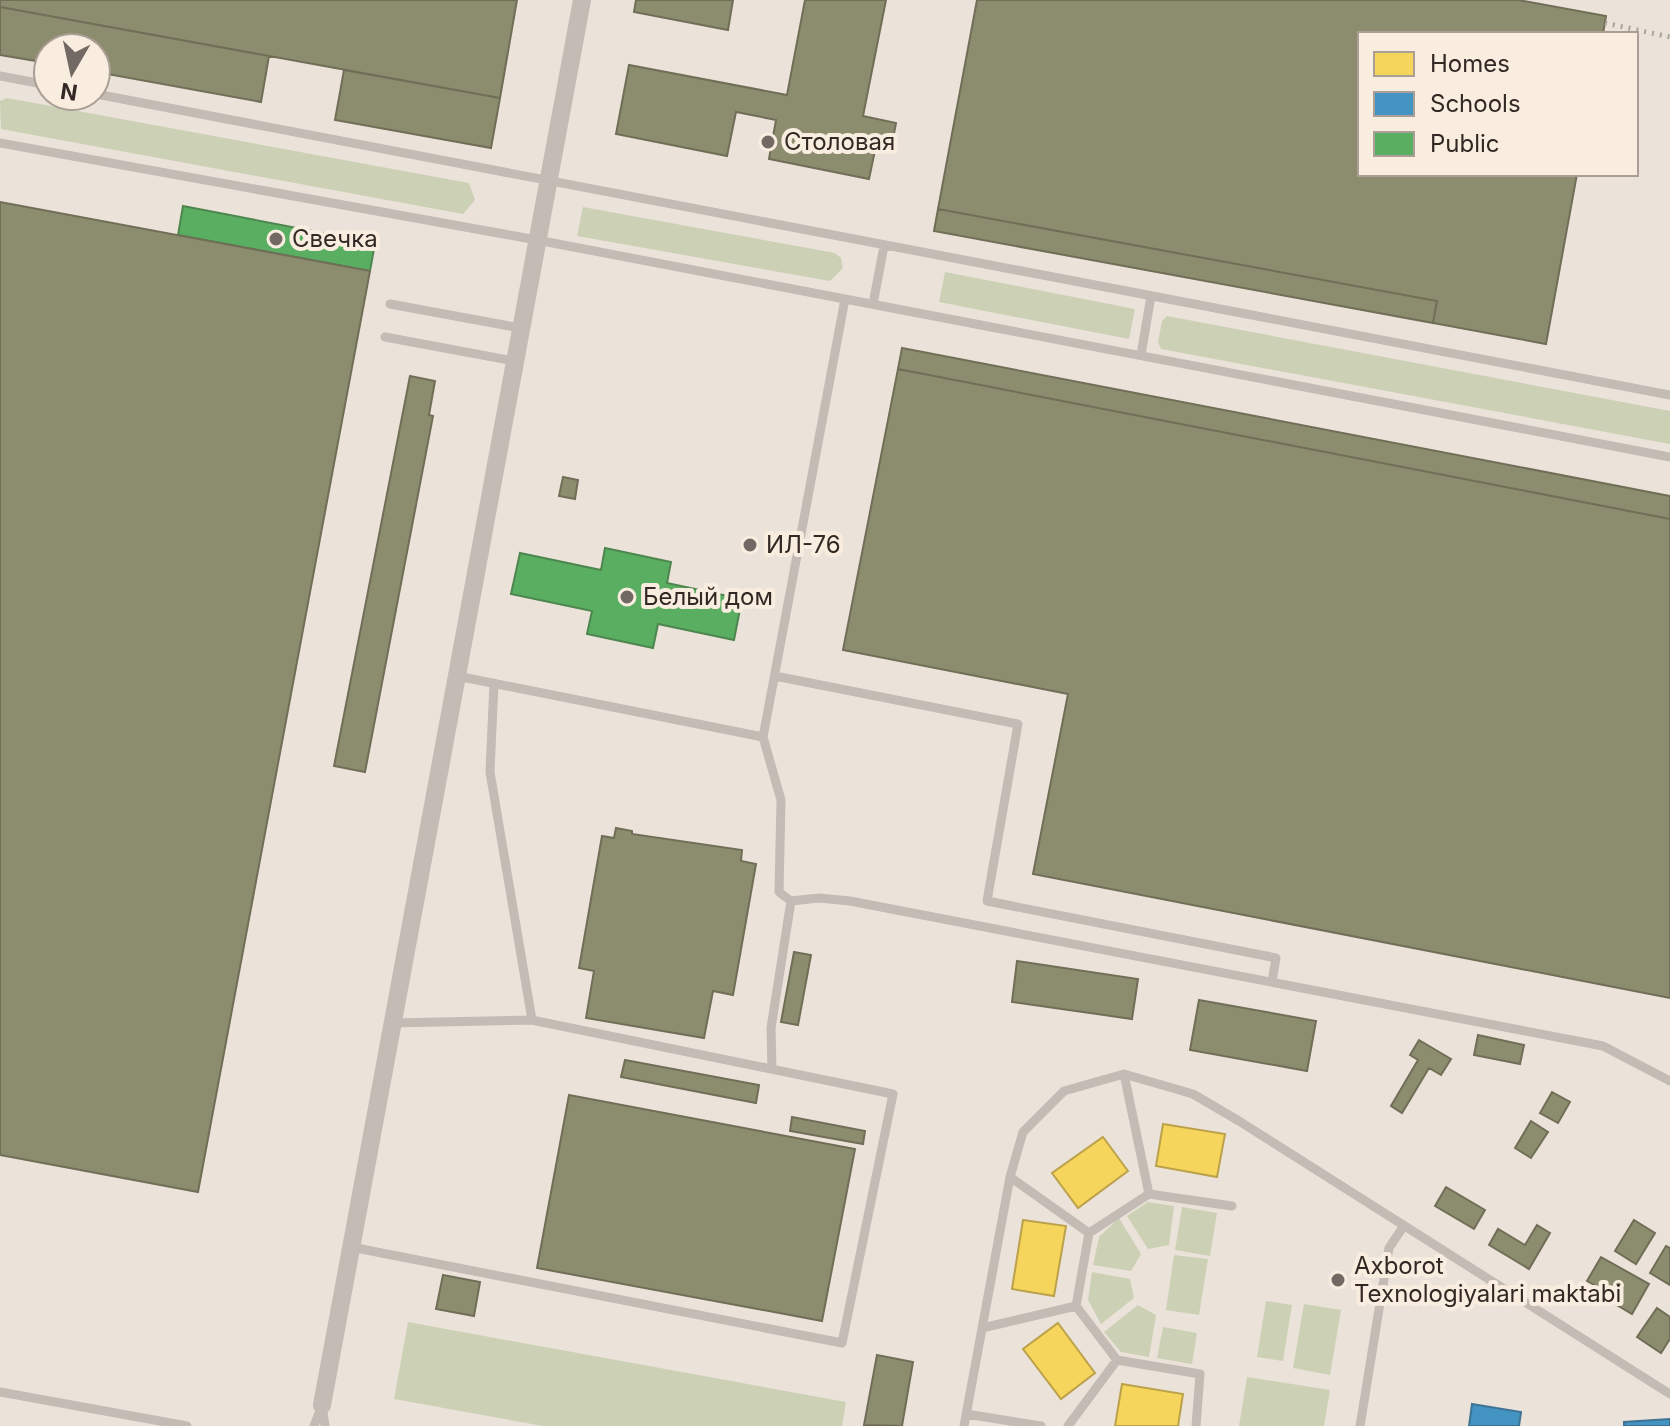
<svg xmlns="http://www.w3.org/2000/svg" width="1670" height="1426" viewBox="0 0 1670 1426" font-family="Inter,sans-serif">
  <rect width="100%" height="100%" fill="#ebe3da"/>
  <path fill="#ccd0b4" d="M7 98 469 183 475 200 463 214 1 129 0 101Z
    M583 207 835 253 841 258 843 268 830 281 577 236Z
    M945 272 1135 309 1129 339 939 302Z
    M1167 316 1670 411V444L1161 349 1158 342 1162 321Z
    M1148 1202 1174 1206 1169 1245 1148 1249 1127 1216Z
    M1182 1207 1217 1213 1210 1256 1175 1250Z
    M1119 1218 1141 1254 1131 1271 1093 1265 1099 1237Z
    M1174 1255 1208 1259 1199 1315 1166 1310Z
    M1092 1272 1130 1279 1134 1298 1101 1324 1088 1300Z
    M1266 1301 1292 1305 1283 1361 1257 1357Z
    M1304 1304 1341 1310 1330 1375 1293 1368Z
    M1138 1305 1156 1315 1149 1357 1121 1352 1104 1332Z
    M408 1322 846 1402 842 1426H543L394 1399Z
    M1163 1327 1197 1333 1192 1364 1157 1358Z
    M1247 1377 1330 1390 1324 1426H1239Z"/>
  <path fill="#f6d55c" stroke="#bca14b" stroke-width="2" d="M1163 1124 1225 1134 1217 1177 1156 1166Z
    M1103 1137 1128 1171 1078 1208 1052 1173Z
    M1023 1220 1066 1226 1054 1296 1012 1289Z
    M1058 1323 1095 1373 1061 1399 1023 1349Z
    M1122 1384 1183 1394 1178 1426H1115Z"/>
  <path fill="#4393c3" stroke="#3e7393" stroke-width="2" d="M1472 1404 1521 1412 1519 1426H1469Z
    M1670 1419V1426H1624V1422Z"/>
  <path fill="#5aae61" stroke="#4e864f" stroke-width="2" d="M183 206 375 243 370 271 178 235Z
    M605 548 671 562 667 583 742 599 734 640 658 624 653 648 587 634 592 611 511 594 520 553 601 570Z"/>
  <path fill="#8c8c6e" stroke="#716e58" stroke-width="2" d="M0 0H517L500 98 0 7Z
    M636 0H733L728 30 634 12Z
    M805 0H886L863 116 896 123 893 139 878 136 869 179 769 159 776 120 736 112 727 156 616 134 629 65 787 95Z
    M977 0H1518L1606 16 1603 34H1360V174H1577L1546 344 1433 323 1437 301 938 209Z
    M0 7 269 56 261 102 96 72V48H48V63L0 55Z
    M344 70 500 98 491 148 335 120Z
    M0 202 370 271 198 1192 0 1155Z
    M938 209 1437 301 1433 323 934 231Z
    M902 348 1670 496V519L898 369Z
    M898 369 1670 519V998L1033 874 1068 694 843 650Z
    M410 376 435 381 429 415 433 416 365 772 334 766Z
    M563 477 578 480 575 499 559 496Z
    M616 828 632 831V834L742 850 741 861 756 864 733 995 713 991 704 1038 586 1018 594 971 579 968 602 836 614 838Z
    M794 952 811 955 798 1025 781 1022Z
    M1017 961 1138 979 1132 1019 1012 1002Z
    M1199 1000 1316 1021 1307 1071 1190 1050Z
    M1478 1035 1524 1045 1520 1064 1474 1055Z
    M1419 1040 1451 1059 1441 1075 1429 1068 1402 1113 1391 1106 1418 1060 1410 1055Z
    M625 1060 759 1085 756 1103 621 1077Z
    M1552 1092 1570 1102 1558 1123 1540 1113Z
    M569 1095 855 1149 822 1321 537 1268Z
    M792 1117 865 1131 863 1144 790 1131Z
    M1531 1121 1548 1132 1531 1158 1515 1148Z
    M1446 1187 1485 1210 1474 1229 1435 1206Z
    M1634 1220 1655 1233 1636 1264 1615 1251Z
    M1537 1225 1550 1233 1529 1269 1489 1245 1498 1229 1525 1245Z
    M1666 1246 1670 1248V1285L1650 1273Z
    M1601 1257 1649 1284 1632 1314 1600 1295 1603 1290 1587 1281Z
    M443 1275 480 1282 474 1316 436 1309Z
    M1657 1308 1670 1317V1339L1661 1353 1637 1337Z
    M877 1355 913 1362 902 1426 864 1425Z"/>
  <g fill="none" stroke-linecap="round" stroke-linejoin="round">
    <path stroke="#c3bbb4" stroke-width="9" d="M0 76 48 85
      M96 94 1670 395
      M0 143 537 240 1670 457
      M845 299 763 737 781 800 779 892 791 901 819 898 850 901 1603 1046 1670 1081
      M390 304 520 328
      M873 304 884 246
      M385 337 514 361
      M1141 355 1151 296
      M457 676 763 737
      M775 676 1018 724 987 901 1276 958 1272 982
      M494 683 490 772 532 1020
      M772 1069 771 1028 791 901
      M1124 1074 1149 1194
      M1010 1177 1089 1233
      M351 1247 842 1343 893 1094 532 1020 391 1023
      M982 1328 1076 1306
      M0 1392 187 1426
      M322 1406 325 1426
      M966 1414 1041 1426
      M314 1426 322 1405
      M964 1426 1010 1177 1023 1132 1064 1091 1124 1074 1193 1094 1239 1121 1670 1394
      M1068 1426 1117 1360
      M1196 1426 1200 1374 1117 1360 1076 1306 1089 1233 1149 1194 1232 1206
      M1360 1426 1389 1248 1403 1227"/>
    <path stroke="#c3bbb4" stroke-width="18" d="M322 1405 582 0"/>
    <path stroke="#aba49e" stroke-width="5" stroke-dasharray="2 6" stroke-linecap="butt" d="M1605 23 1670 37"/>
  </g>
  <g fill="#736964" stroke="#f9ede0" stroke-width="3">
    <circle cx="768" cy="142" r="8"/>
    <circle cx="276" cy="239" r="8"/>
    <circle cx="750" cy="545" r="8"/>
    <circle cx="627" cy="597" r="8"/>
    <circle cx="1338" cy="1280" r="8"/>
  </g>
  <g text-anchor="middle" stroke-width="8" stroke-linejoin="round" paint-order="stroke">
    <g font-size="24" fill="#332824" stroke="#f9ede0" text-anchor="start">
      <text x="784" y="150">Столовая</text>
      <text x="292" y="247">Свечка</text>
      <text x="766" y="553">ИЛ-76</text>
      <text x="643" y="605">Белый дом</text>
      <text x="1354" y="1274">Axborot<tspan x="1354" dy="28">Texnologiyalari maktabi</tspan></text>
    </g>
  </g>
  <rect x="1358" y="32" width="280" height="144" fill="#f9ede0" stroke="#aa9e95" stroke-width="2"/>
  <rect x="1374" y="52" width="40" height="24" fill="#f6d55c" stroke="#aa9e95" stroke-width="2"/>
  <text x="1430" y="72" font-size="24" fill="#332824">Homes</text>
  <rect x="1374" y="92" width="40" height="24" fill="#4393c3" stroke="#aa9e95" stroke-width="2"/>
  <text x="1430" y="112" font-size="24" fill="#332824">Schools</text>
  <rect x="1374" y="132" width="40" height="24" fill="#5aae61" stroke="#aa9e95" stroke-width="2"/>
  <text x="1430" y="152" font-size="24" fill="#332824">Public</text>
  <g transform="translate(72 72) rotate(189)"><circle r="38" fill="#f9ede0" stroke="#aa9e95" stroke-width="2"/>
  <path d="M0-6L14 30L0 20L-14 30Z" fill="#736964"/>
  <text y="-12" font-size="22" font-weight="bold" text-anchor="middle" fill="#332824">N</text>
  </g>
</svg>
